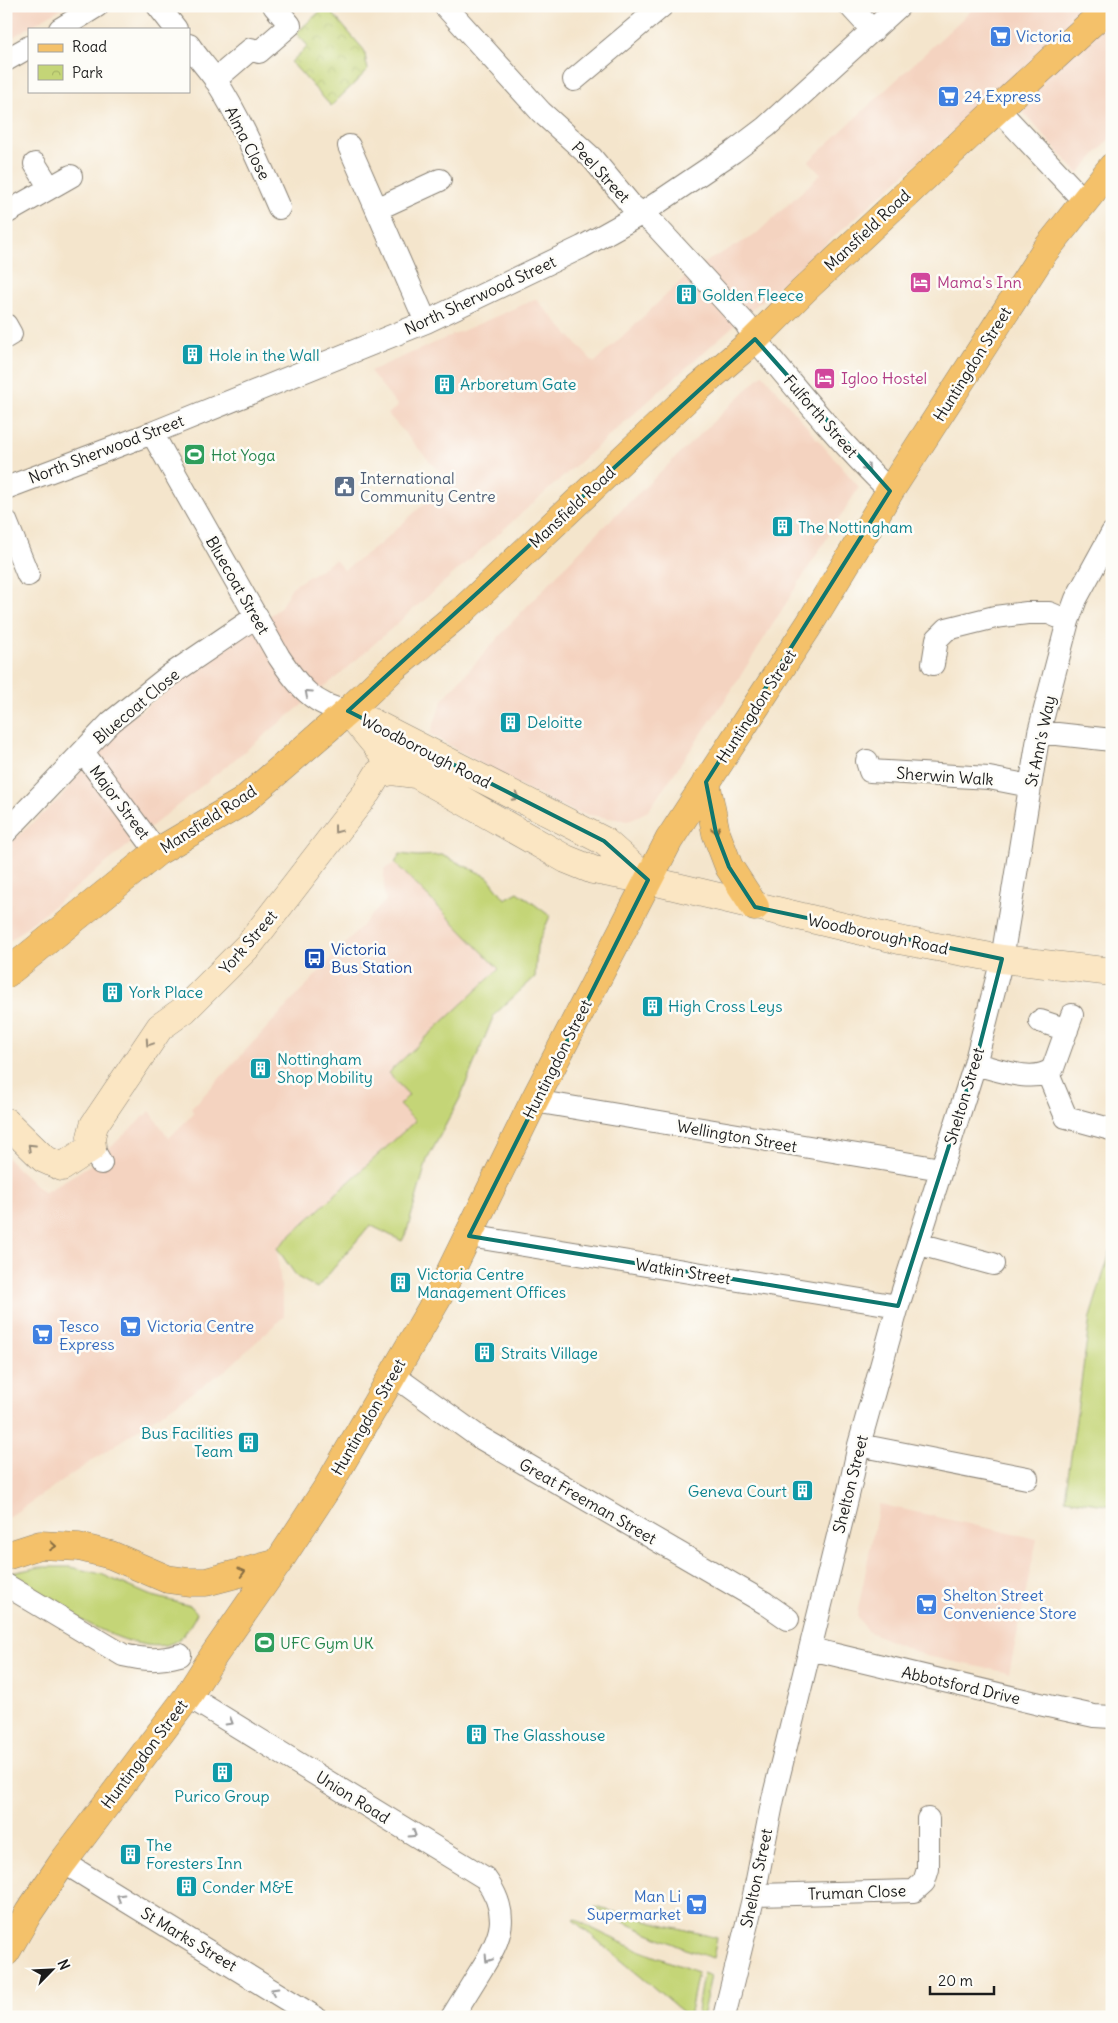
<svg xmlns="http://www.w3.org/2000/svg" width="1118" height="2023" viewBox="0 0 1118 2023" font-family="Delius,sans-serif">
  <defs>
    <pattern id="park-crowns" width="20" height="18" patternUnits="userSpaceOnUse" patternTransform="scale(1.25)"><rect width="20" height="18" fill="#c4d577"/><path d="M2 6a3 3 0 1 1 6 0M12 15a3 3 0 1 1 6 0" fill="none" stroke="#a8b666"/></pattern>
  </defs>
  <rect width="100%" height="100%" fill="#fdfcf7"/>
  <filter id="ink" filterUnits="userSpaceOnUse"><feTurbulence type="fractalNoise" baseFrequency=".02" numOctaves="2"/><feDisplacementMap in="SourceGraphic" scale="10" xChannelSelector="R" yChannelSelector="G"/><feConvolveMatrix kernelMatrix="1 2 1 2 8 2 1 2 1" color-interpolation-filters="sRGB"/></filter>
  <filter id="wash" filterUnits="userSpaceOnUse"><feTurbulence type="fractalNoise" baseFrequency=".0096" numOctaves="4" result="noise"/><feDisplacementMap in="SourceGraphic" scale="20" xChannelSelector="R" yChannelSelector="G"/><feGaussianBlur stdDeviation="1.12" result="paint"/><feColorMatrix in="noise" values="0 0 0 0 0 0 0 0 0 0 0 0 0 0 0 0 0 1.4 0 .05"/><feComposite in="paint" operator="in"/></filter>
  <g filter="url(#wash)">
    <rect width="100%" height="100%" fill="#f4e5cc"/>
    <path fill="#f4d3c0" d="M6 6H65L6 41Z
      M976 6H1112V136L1078 174 1002 88 339 675 6 944V847L62 796 107 739 127 721 280 608 292 587 335 560 344 570 380 544 448 482 388 414 398 406 370 371 536 299 594 363 696 267 755 235 821 174 809 161Z
      M763 374 817 439 859 487 729 694 648 811 628 821 577 813 510 781 430 734 443 699 514 620 599 531Z
      M395 863 499 969 388 1073 410 1095 415 1121 277 1248 284 1316 227 1369 6 1519V1157L44 1193 92 1164 150 1111 169 1138 194 1113 191 1109 386 900 384 894V869Z
      M879 1504 1037 1539 1009 1673 926 1656 867 1631 857 1615Z"/>
    <path fill="#c4d577" stroke="#70784a" d="M400 854 417 856 442 855 488 877 505 899 518 892 550 916 537 946 535 977 494 1015 460 1098 427 1160 407 1231 402 1241 370 1225 317 1288 297 1277 277 1248 415 1121 399 1105 409 1095 388 1073 499 969 395 863Z
      M1112 1246V1426L1108 1442 1112 1446V1506L1065 1499 1090 1317Z
      M40 1567H70L101 1574 149 1595 191 1606 197 1613C193 1621 187 1632 180 1638 144 1670 39 1594 7 1574Z
      M595 1907 717 1938 713 1958 685 1949 594 1909Z
      M575 1919C613 1941 655 1957 698 1972L689 2017 573 1920Z
      M703 1973 711 1976 702 2017H696Z"/>
    <path fill="url(#park-crowns)" stroke="#70784a" d="M326 6 364 50 368 70 331 106 291 62 308 46 296 33Z"/>
  </g>
  <g filter="url(#ink)">
    <g fill="none" stroke-linecap="round" stroke-linejoin="round">
      <defs>
        <path id="street" d="M158 6 176 29
          M445 6 541 112 592 158 631 205 655 225 746 324 755 339C798 391 841 444 890 491
          M850 6 873 31
          M60 29 97 6
          M189 45C197 57 207 68 215 79 241 119 260 165 279 208
          M6 60 29 47
          M215 80 251 49 259 52 290 25 274 6
          M574 80 662 6
          M998 109 1085 202
          M349 146 426 322
          M35 164 50 188
          M377 209 440 180
          M6 213 71 176
          M6 325 11 334 6 337
          M152 433 279 657C297 684 314 707 348 711
          M6 488 152 433 426 322 582 247 641 214 733 152 766 127 899 6
          M6 521 28 575
          M933 664 937 639 947 629 995 617 1027 613H1049L1068 621
          M1039 732 1112 740
          M83 752 157 852
          M867 761 870 771 989 778 1030 786
          M6 832 111 722 170 675 257 616
          M1040 1021 1067 1030
          M975 1064C996 1069 1036 1085 1053 1068L1072 1015
          M1048 1074 1066 1117 1110 1129
          M534 1101 941 1169
          M92 1147 101 1163
          M469 1236 898 1306
          M919 1244 993 1264
          M393 1375 479 1437 765 1603 788 1619
          M859 1445 1027 1478
          M6 1585 123 1655C145 1660 158 1661 180 1655
          M811 1649 1044 1705 1094 1716 1112 1717
          M188 1696 485 1878C511 1914 502 1937 481 1970 471 1986 462 2001 452 2017
          M63 1862 315 2017
          M754 1895 914 1891 924 1882 928 1869V1819
          M724 2017 754 1895 773 1799 850 1487 859 1445 898 1306 975 1064 1002 959 1039 732 1068 621 1076 599 1112 533"/>
        <path id="secondary" d="M348 711 386 757 566 859 593 870 648 880 899 940 1002 959 1112 972
          M359 716 604 841 648 880
          M6 1122 44 1159 62 1167 92 1147 91 1137 94 1125 160 1027 184 1010 249 945 367 792 378 774 392 771 415 774"/>
        <path id="primary" d="M6 974 157 852 242 802 348 711 391 670 464 609 698 388 755 339 803 291 975 130 1110 6"/>
        <path id="highway" d="M706 782 716 833 729 867 755 907
          M6 1556 40 1545 79 1547 111 1555 167 1579 189 1582H206L278 1563
          M6 1952 29 1912 63 1862 188 1696 214 1655 278 1563 327 1488 437 1299 534 1101 669 840 809 625 890 491 1044 252 1112 167"/>
      </defs>
      <use href="#street" stroke="#888074" stroke-width="24"/>
      <use href="#secondary" stroke="#888074" stroke-width="29"/>
      <use href="#primary" stroke="#888074" stroke-width="29"/>
      <use href="#highway" stroke="#888074" stroke-width="29"/>
      <use href="#street" stroke="#fff" stroke-width="22"/>
      <use href="#secondary" stroke="#fbe6c3" stroke-width="28"/>
      <use href="#primary" stroke="#f4c16a" stroke-width="28"/>
      <use href="#highway" stroke="#f4c16a" stroke-width="28"/>
    </g>
    <defs><path id="oneway-chevron" d="M-2-3.5L2.5 0L-2 3.5" fill="none" stroke-width="1.6" stroke-linecap="round" stroke-linejoin="round" transform="scale(1.25)"/></defs>
    <g stroke="#999">
      <use href="#oneway-chevron" transform="translate(867 468) rotate(47)"/>
      <use href="#oneway-chevron" transform="translate(308 693) rotate(-138)"/>
      <use href="#oneway-chevron" transform="translate(230 1722) rotate(31)"/>
      <use href="#oneway-chevron" transform="translate(413 1834) rotate(32)"/>
      <use href="#oneway-chevron" transform="translate(120 1897) rotate(-149)"/>
      <use href="#oneway-chevron" transform="translate(488 1959) rotate(122)"/>
      <use href="#oneway-chevron" transform="translate(274 1991) rotate(-149)"/>
    </g>
    <g stroke="#978b78">
      <use href="#oneway-chevron" transform="translate(516 797) rotate(27)"/>
      <use href="#oneway-chevron" transform="translate(337 830) rotate(127)"/>
      <use href="#oneway-chevron" transform="translate(149 1043) rotate(124)"/>
      <use href="#oneway-chevron" transform="translate(31 1147) rotate(-136)"/>
    </g>
    <g stroke="#886e43">
      <use href="#oneway-chevron" transform="translate(716 830) rotate(76)"/>
      <use href="#oneway-chevron" transform="translate(53 1546) rotate(4)"/>
      <use href="#oneway-chevron" transform="translate(242 1572) rotate(-15)"/>
    </g>
  </g>
  <path fill="none" stroke="#0f766e" stroke-width="4" stroke-linejoin="round" d="M755 339 890 491 706 782 716 833 729 867 755 907 1002 959 975 1064 898 1306 469 1236 648 880 604 841 348 711Z"/>
  <defs>
    <symbol id="supermarket-square" viewBox="-11 -11 22 22"><rect x="-9" y="-9" width="18" height="18" rx="4" fill="#3f7fe0" stroke="#fdfcf7"/><path d="M-6-5.5h2.5l.6 2H6L4.5 2H-2.5L-4.4-4H-6ZM-1.5 3.2a1.3 1.3 0 1 0 .1 0ZM3 3.2a1.3 1.3 0 1 0 .1 0Z" fill="#fff"/></symbol>
    <symbol id="hotel-square" viewBox="-11 -11 22 22"><rect x="-9" y="-9" width="18" height="18" rx="4" fill="#d1479c" stroke="#fdfcf7"/><path d="M-6-4.5h1.5V1H6V5H4.5V3h-9V5H-6ZM-4 0a1.8 1.8 0 1 1 3.6 0ZM.5 0V-2.5h3Q6-2.5 6 0Z" fill="#fff"/></symbol>
    <symbol id="building-square" viewBox="-11 -11 22 22"><rect x="-9" y="-9" width="18" height="18" rx="4" fill="#0f9aa8" stroke="#fdfcf7"/><path d="M-4-6H4V6H1V3H-1V6H-4ZM-2.5-4.3h1.7v1.8h-1.7ZM.8-4.3h1.7v1.8H.8ZM-2.5-1h1.7V.8h-1.7ZM.8-1h1.7V.8H.8Z" fill="#fff"/></symbol>
    <symbol id="stadium-square" viewBox="-11 -11 22 22"><rect x="-9" y="-9" width="18" height="18" rx="4" fill="#2e9e5b" stroke="#fdfcf7"/><path d="M0-5a6.5 5 0 1 0 0 10a6.5 5 0 1 0 0-10ZM-3.5-1.8h7v3.6h-7Z" fill="#fff"/></symbol>
    <symbol id="civic-square" viewBox="-11 -11 22 22"><rect x="-9" y="-9" width="18" height="18" rx="4" fill="#5c6f8a" stroke="#fdfcf7"/><path d="M-.6-6.5H3V-4.5H.6V-3L4-1V1h2V6H-6V1h2V-1L-.6-3ZM-1.2 2.5V6h2.4V2.5Z" fill="#fff"/></symbol>
    <symbol id="bus-square" viewBox="-11 -11 22 22"><rect x="-9" y="-9" width="18" height="18" rx="4" fill="#1a4fb4" stroke="#fdfcf7"/><path d="M-5-6H5V4H4V6H2V4H-2V6H-4V4H-5ZM-3.5-4V0h7V-4ZM-3.5 1.2v1.5H-2V1.2ZM2 1.2v1.5H3.5V1.2Z" fill="#fff"/></symbol>
  </defs>
  <g fill-rule="evenodd">
    <use href="#supermarket-square" x="988" y="24" width="25" height="25"/>
    <use href="#supermarket-square" x="936" y="84" width="25" height="25"/>
    <use href="#hotel-square" x="908" y="270" width="25" height="25"/>
    <use href="#building-square" x="674" y="282" width="25" height="25"/>
    <use href="#building-square" x="180" y="342" width="25" height="25"/>
    <use href="#hotel-square" x="812" y="366" width="25" height="25"/>
    <use href="#building-square" x="432" y="372" width="25" height="25"/>
    <use href="#stadium-square" x="182" y="442" width="25" height="25"/>
    <use href="#civic-square" x="332" y="474" width="25" height="25"/>
    <use href="#building-square" x="770" y="514" width="25" height="25"/>
    <use href="#building-square" x="498" y="710" width="25" height="25"/>
    <use href="#bus-square" x="302" y="946" width="25" height="25"/>
    <use href="#building-square" x="100" y="980" width="25" height="25"/>
    <use href="#building-square" x="640" y="994" width="25" height="25"/>
    <use href="#building-square" x="248" y="1056" width="25" height="25"/>
    <use href="#building-square" x="388" y="1270" width="25" height="25"/>
    <use href="#supermarket-square" x="118" y="1314" width="25" height="25"/>
    <use href="#supermarket-square" x="30" y="1322" width="25" height="25"/>
    <use href="#building-square" x="472" y="1340" width="25" height="25"/>
    <use href="#building-square" x="236" y="1430" width="25" height="25"/>
    <use href="#building-square" x="790" y="1478" width="25" height="25"/>
    <use href="#supermarket-square" x="914" y="1592" width="25" height="25"/>
    <use href="#stadium-square" x="252" y="1630" width="25" height="25"/>
    <use href="#building-square" x="464" y="1722" width="25" height="25"/>
    <use href="#building-square" x="210" y="1760" width="25" height="25"/>
    <use href="#building-square" x="118" y="1842" width="25" height="25"/>
    <use href="#building-square" x="174" y="1874" width="25" height="25"/>
    <use href="#supermarket-square" x="684" y="1892" width="25" height="25"/>
  </g>
  <g text-anchor="middle" stroke-width="5" stroke-linejoin="round" paint-order="stroke">
    <g font-size="16" fill="#366cbe" stroke="#fdfcf7" text-anchor="start">
      <text x="1016" y="42">Victoria</text>
      <text x="964" y="102">24 Express</text>
      <text x="59" y="1332">Tesco<tspan x="59" dy="18">Express</tspan></text>
      <text x="147" y="1332">Victoria Centre</text>
      <text x="943" y="1601">Shelton Street<tspan x="943" dy="18">Convenience Store</tspan></text>
      <text x="681" y="1902" text-anchor="end">Man Li<tspan x="681" dy="18">Supermarket</tspan></text>
    </g>
    <g font-size="16" fill="#1c1c1c" stroke="#fdfcf7">
      <text transform="translate(248 143) rotate(63)" y="6">Alma Close</text>
      <text transform="translate(601 172) rotate(47)" y="6">Peel Street</text>
      <text transform="translate(867 230) rotate(-43)" y="6">Mansfield Road</text>
      <text transform="translate(480 295) rotate(-25)" y="6">North Sherwood Street</text>
      <text transform="translate(972 364) rotate(-58)" y="6">Huntingdon Street</text>
      <text transform="translate(821 416) rotate(49)" y="6">Fulforth Street</text>
      <text transform="translate(106 449) rotate(-21)" y="6">North Sherwood Street</text>
      <text transform="translate(572 507) rotate(-43)" y="6">Mansfield Road</text>
      <text transform="translate(238 585) rotate(60)" y="6">Bluecoat Street</text>
      <text transform="translate(136 706) rotate(-40)" y="6">Bluecoat Close</text>
      <text transform="translate(756 706) rotate(-57)" y="6">Huntingdon Street</text>
      <text transform="translate(1040 741) rotate(-78)" y="6">St Ann's Way</text>
      <text transform="translate(426 751) rotate(27)" y="6">Woodborough Road</text>
      <text transform="translate(945 776) rotate(4)" y="6">Sherwin Walk</text>
      <text transform="translate(120 802) rotate(53)" y="6">Major Street</text>
      <text transform="translate(208 819) rotate(-33)" y="6">Mansfield Road</text>
      <text transform="translate(878 934) rotate(12)" y="6">Woodborough Road</text>
      <text transform="translate(248 942) rotate(-49)" y="6">York Street</text>
      <text transform="translate(557 1059) rotate(-63)" y="6">Huntingdon Street</text>
      <text transform="translate(964 1096) rotate(-73)" y="6">Shelton Street</text>
      <text transform="translate(737 1136) rotate(10)" y="6">Wellington Street</text>
      <text transform="translate(683 1271) rotate(9)" y="6">Watkin Street</text>
      <text transform="translate(368 1417) rotate(-60)" y="6">Huntingdon Street</text>
      <text transform="translate(850 1484) rotate(-76)" y="6">Shelton Street</text>
      <text transform="translate(588 1501) rotate(30)" y="6">Great Freeman Street</text>
      <text transform="translate(961 1685) rotate(13)" y="6">Abbotsford Drive</text>
      <text transform="translate(144 1754) rotate(-53)" y="6">Huntingdon Street</text>
      <text transform="translate(353 1797) rotate(32)" y="6">Union Road</text>
      <text transform="translate(756 1878) rotate(-78)" y="6">Shelton Street</text>
      <text transform="translate(857 1892) rotate(-2)" y="6">Truman Close</text>
      <text transform="translate(189 1939) rotate(31)" y="6">St Marks Street</text>
    </g>
    <g font-size="16" fill="#b23c85" stroke="#fdfcf7" text-anchor="start">
      <text x="937" y="288">Mama's Inn</text>
      <text x="841" y="384">Igloo Hostel</text>
    </g>
    <g font-size="16" fill="#0d838f" stroke="#fdfcf7" text-anchor="start">
      <text x="702" y="301">Golden Fleece</text>
      <text x="209" y="361">Hole in the Wall</text>
      <text x="460" y="390">Arboretum Gate</text>
      <text x="798" y="533">The Nottingham</text>
      <text x="527" y="728">Deloitte</text>
      <text x="129" y="998">York Place</text>
      <text x="668" y="1012">High Cross Leys</text>
      <text x="277" y="1065">Nottingham<tspan x="277" dy="18">Shop Mobility</tspan></text>
      <text x="417" y="1280">Victoria Centre<tspan x="417" dy="18">Management Offices</tspan></text>
      <text x="501" y="1359">Straits Village</text>
      <text x="233" y="1439" text-anchor="end">Bus Facilities<tspan x="233" dy="18">Team</tspan></text>
      <text x="787" y="1497" text-anchor="end">Geneva Court</text>
      <text x="493" y="1741">The Glasshouse</text>
      <text x="222" y="1802" text-anchor="middle">Purico Group</text>
      <text x="146" y="1851">The<tspan x="146" dy="18">Foresters Inn</tspan></text>
      <text x="202" y="1893">Conder M&amp;E</text>
    </g>
    <g font-size="16" fill="#27864d" stroke="#fdfcf7" text-anchor="start">
      <text x="211" y="461">Hot Yoga</text>
      <text x="280" y="1649">UFC Gym UK</text>
    </g>
    <g font-size="16" fill="#4e5e75" stroke="#fdfcf7" text-anchor="start">
      <text x="360" y="484">International<tspan x="360" dy="18">Community Centre</tspan></text>
    </g>
    <g font-size="16" fill="#164399" stroke="#fdfcf7" text-anchor="start">
      <text x="331" y="955">Victoria<tspan x="331" dy="18">Bus Station</tspan></text>
    </g>
  </g>
  <rect width="1118" height="2023" fill="none" stroke="#fdfcf7" stroke-width="25"/>
  <rect x="28" y="28" width="162" height="65" fill="#fdfcf7" stroke="#a3a29f"/>
  <rect x="38" y="44" width="25" height="8" fill="#f4c16a" stroke="#a3a29f"/>
  <text x="72" y="52" font-size="15" fill="#1c1c1c">Road</text>
  <rect x="38" y="65" width="25" height="15" fill="url(#park-crowns)" stroke="#a3a29f"/>
  <text x="72" y="78" font-size="15" fill="#1c1c1c">Park</text>
  <g transform="translate(52 1970) rotate(66)" stroke="#fdfcf7" stroke-width="4" paint-order="stroke">
  <path d="M0-4L9 19L0 12L-9 19Z" fill="#1c1c1c"/>
  <text y="-8" font-size="14" font-weight="bold" text-anchor="middle" fill="#1c1c1c">N</text>
  </g>
  <path d="M930 1986v8h64v-8" fill="none" stroke="#1c1c1c" stroke-width="2.5"/>
  <text x="938" y="1986" font-size="15" fill="#1c1c1c" stroke="#fdfcf7" stroke-width="4" paint-order="stroke">20 m</text>
</svg>
